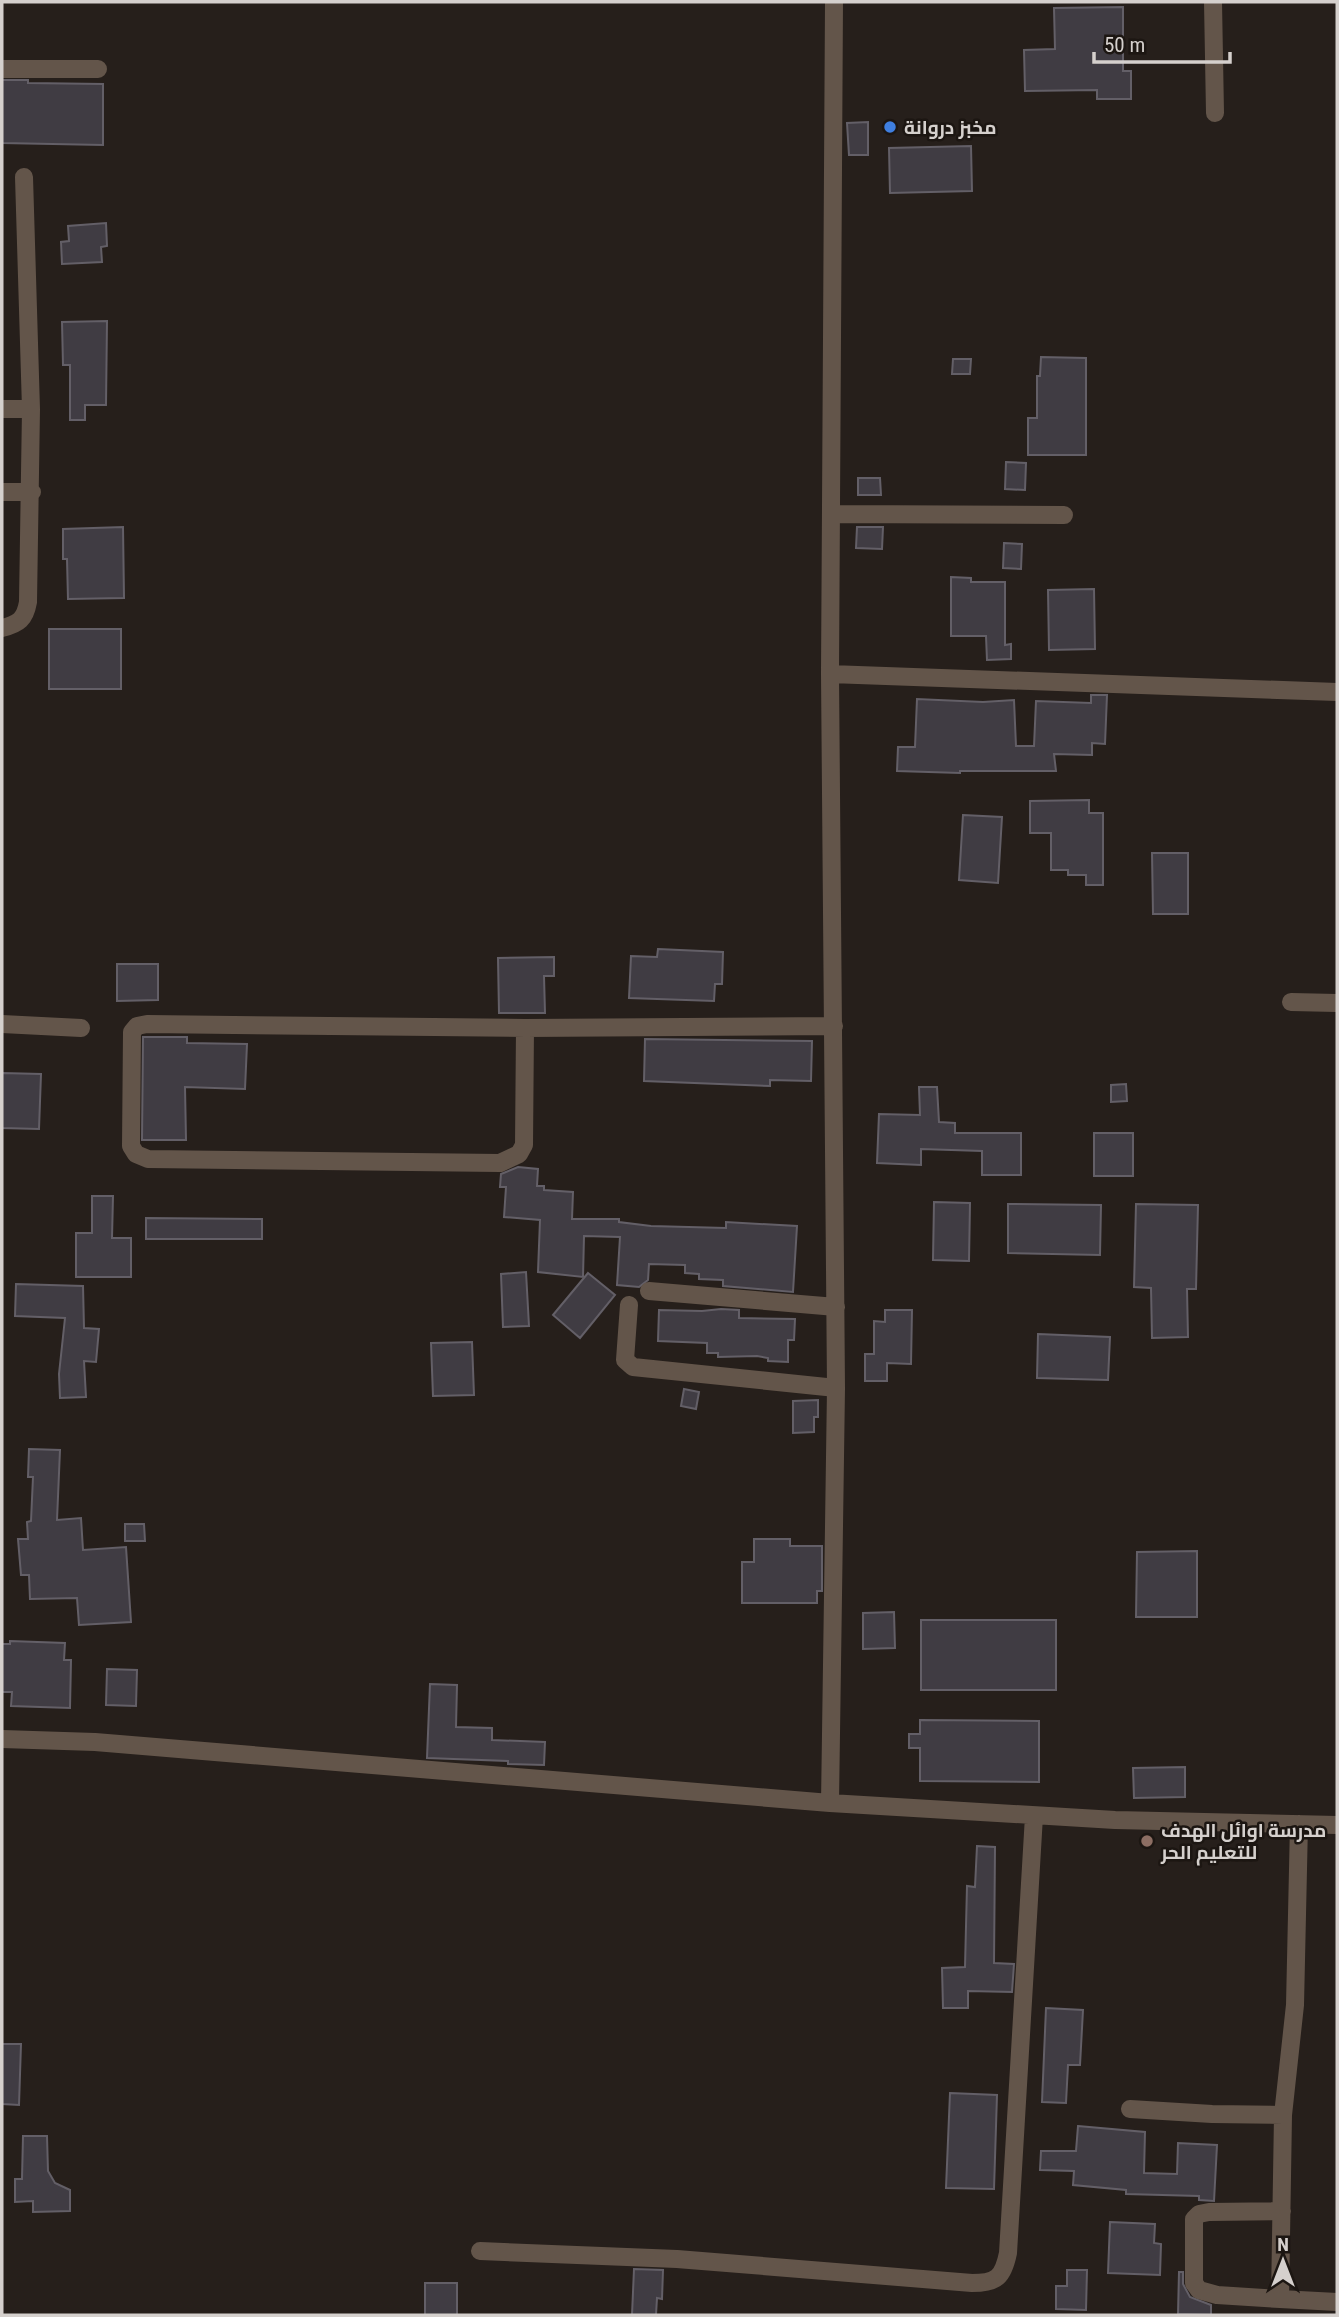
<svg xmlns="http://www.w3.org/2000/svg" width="1339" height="2317" viewBox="0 0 1339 2317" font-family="'Roboto Condensed',Cairo,sans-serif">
  <rect width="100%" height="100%" fill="#261f1b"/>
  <path fill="#403c43" stroke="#635f67" stroke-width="2" d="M1123 7V71H1131V99H1097V90L1025 91 1024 50 1055 49 1054 8Z
    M2 80H28V83L103 84V145L2 143Z
    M868 122V155H849L847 123Z
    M971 146 972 191 890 193 889 148Z
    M106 223 107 246 101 247 102 262 62 264 61 242 69 241 68 226Z
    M107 321 106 405H85V420H70V365H63L62 322Z
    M1041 357 1086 358V455H1028V418H1037V376H1040Z
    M953 359H971L970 374H952Z
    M1006 462 1026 463 1025 490 1005 489Z
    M858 478H880L881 495H858Z
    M123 527 124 598 68 599 67 559H63V529Z
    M857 527H883L882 549 856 548Z
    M1004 543 1022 544 1021 569 1003 568Z
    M951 577 971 578V582H1005V645L1011 644V659L987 660 986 636H951Z
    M1094 589 1095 649 1049 650 1048 590Z
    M49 629H121V689H49Z
    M1091 695H1107L1105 744 1092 743V755L1054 754 1056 771H960V773L897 771 898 747H915L917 699 983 702 1014 700 1016 746H1034L1036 701 1091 703Z
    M1089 800V813H1103V885H1086V875H1068V870H1051V833H1030V801Z
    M963 815 1002 817 998 883 959 880Z
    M1152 853H1188V914H1153Z
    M658 949 723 952 722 984H715L714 1001 629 998 631 956 657 957Z
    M554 957V976H544L545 1013H499L498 958Z
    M117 964H158V1000L117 1001Z
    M143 1037H187V1043L247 1044 245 1089 185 1087 186 1140H142Z
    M645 1039 812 1041 811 1081 770 1080V1086L644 1081Z
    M2 1073 41 1074 39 1129 2 1128Z
    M1126 1084 1127 1101 1111 1102V1085Z
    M919 1087H937L939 1122 955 1123V1133H1021V1175H982V1151L921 1149V1165L877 1163 879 1114 920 1115Z
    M1094 1133H1133V1176H1094Z
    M518 1167 538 1169 537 1186H544V1190L573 1192 572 1219H619V1222L651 1226 726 1228V1222L797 1226 793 1292 723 1286V1280L699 1279V1274L685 1273V1265L649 1264 648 1280 639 1287 617 1285 620 1237 584 1236 583 1277 538 1272 540 1220 504 1217 506 1187H500L501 1174Z
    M92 1196H113L112 1238H131V1277H76V1233H92Z
    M934 1202 970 1203 969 1261 933 1260Z
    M1008 1204 1101 1205 1100 1255 1008 1253Z
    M1136 1204 1198 1205 1196 1289H1187L1188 1337 1152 1338 1151 1288 1134 1287Z
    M146 1218 262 1219V1239H146Z
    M526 1272 529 1326 503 1327 501 1274Z
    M588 1273 615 1295 580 1338 553 1315Z
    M16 1284 83 1286 84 1328 99 1329 96 1362 84 1361 86 1397 60 1398 59 1374 65 1318 15 1316Z
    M721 1309 739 1310V1318L795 1319 794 1340H788V1362L768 1361V1358L757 1356 718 1357V1353H707V1343L658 1341 659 1310 702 1311Z
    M885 1310H912L911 1364 887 1363V1381H865V1354H874V1321L885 1322Z
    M1038 1334 1110 1337 1108 1380 1037 1378Z
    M472 1342 474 1395 433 1396 431 1343Z
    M684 1389 699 1392 696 1409 681 1406Z
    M818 1400V1417H814V1432L793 1433V1401Z
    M29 1449 60 1450 57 1520 81 1518 83 1550 126 1547 131 1622 79 1625 77 1598 30 1599 29 1575H21L18 1539H28L27 1522 31 1521 33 1477H28Z
    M125 1524H144L145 1541H125Z
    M754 1539H790V1546H822V1591H817V1603H742V1562H754Z
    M1197 1551V1617H1136L1137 1552Z
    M894 1612 895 1648 863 1649V1613Z
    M921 1620H1056V1690H921Z
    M10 1641 65 1643 64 1660H71L70 1708 11 1706 12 1692H2V1644H10Z
    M107 1669 137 1670 136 1706 106 1705Z
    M430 1684 457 1685 456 1727 492 1728V1740L545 1742 544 1765 508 1764V1761L427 1758Z
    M920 1720 1039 1721V1782L920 1781V1748H909V1734H920Z
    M1185 1767V1797L1134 1798 1133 1768Z
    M977 1846 995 1847 994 1963 1014 1964 1012 1992 968 1991V2008H943L942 1968 965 1967 967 1886 975 1887Z
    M1046 2008 1083 2010 1080 2065H1068L1066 2103 1042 2102Z
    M2 2044H21L19 2105 2 2104Z
    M950 2093 997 2095 994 2189 946 2188Z
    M1078 2126 1145 2132 1144 2173 1177 2174 1178 2143 1217 2145 1214 2201 1199 2200V2196L1126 2194V2190L1073 2185 1074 2171 1040 2170 1041 2151H1076Z
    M23 2136H47L48 2171 55 2183 70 2190V2211L33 2212V2201L15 2202V2179H22Z
    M1110 2222 1155 2224 1154 2243 1161 2244 1160 2275 1108 2273Z
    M634 2269 663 2270 662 2299 657 2298 656 2315H632Z
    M1067 2270H1087L1086 2310 1056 2309V2286H1067Z
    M1179 2272H1183V2284L1190 2297 1211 2305V2315L1178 2314Z
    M425 2283H457V2315H425Z"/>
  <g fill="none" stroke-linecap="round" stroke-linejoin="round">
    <path stroke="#63554a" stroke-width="18" d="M1213 2 1215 113
      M2 69H98
      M24 177 31 409
      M2 409H31L28 602C25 619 19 624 2 628
      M2 492H32
      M831 514 1064 515
      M830 674 1337 692
      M1291 1002 1337 1003
      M2 1024 81 1028
      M525 1028 524 1145 519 1154 500 1163 148 1159 136 1154 131 1146 132 1032 137 1026 147 1024 525 1028 834 1026
      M649 1291 836 1307
      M629 1305 625 1360 633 1367 836 1388
      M2 1739 95 1742 830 1803 1115 1820 1337 1825
      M830 1803 836 1388 830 674 834 2
      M1299 1824 1295 2005 1283 2115 1280 2299 1337 2302
      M1130 2109 1212 2114 1283 2115
      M480 2251 677 2259 972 2283C997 2283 1003 2277 1008 2253L1034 1816
      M1280 2299 1217 2295 1199 2290 1194 2283V2219L1199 2214 1209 2212 1282 2211"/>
  </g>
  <circle fill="#3f7fe0" stroke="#1c1612" stroke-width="2.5" cx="890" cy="127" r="7"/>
  <circle fill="#8d6e63" stroke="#1c1612" stroke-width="2.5" cx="1147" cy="1841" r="7"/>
  <g text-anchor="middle" stroke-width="5" stroke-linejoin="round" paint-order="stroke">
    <g font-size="19" font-weight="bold" fill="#d5d0cd" stroke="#1c1612" text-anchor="start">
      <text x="904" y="134">مخبز دروانة</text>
      <text x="1161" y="1837">مدرسة اوائل الهدف<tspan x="1161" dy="22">للتعليم الحر</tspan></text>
    </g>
  </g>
  <rect width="1339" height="2317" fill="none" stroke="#d5d0cd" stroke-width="7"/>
  <g transform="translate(1283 2261)" stroke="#1c1612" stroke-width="5" paint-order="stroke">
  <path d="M0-5L12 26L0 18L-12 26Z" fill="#d5d0cd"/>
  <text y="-10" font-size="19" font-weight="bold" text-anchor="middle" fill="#d5d0cd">N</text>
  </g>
  <path d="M1094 52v10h136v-10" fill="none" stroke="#d5d0cd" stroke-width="3.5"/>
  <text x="1104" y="52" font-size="21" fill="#d5d0cd" stroke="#1c1612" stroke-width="5" paint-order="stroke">50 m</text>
</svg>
